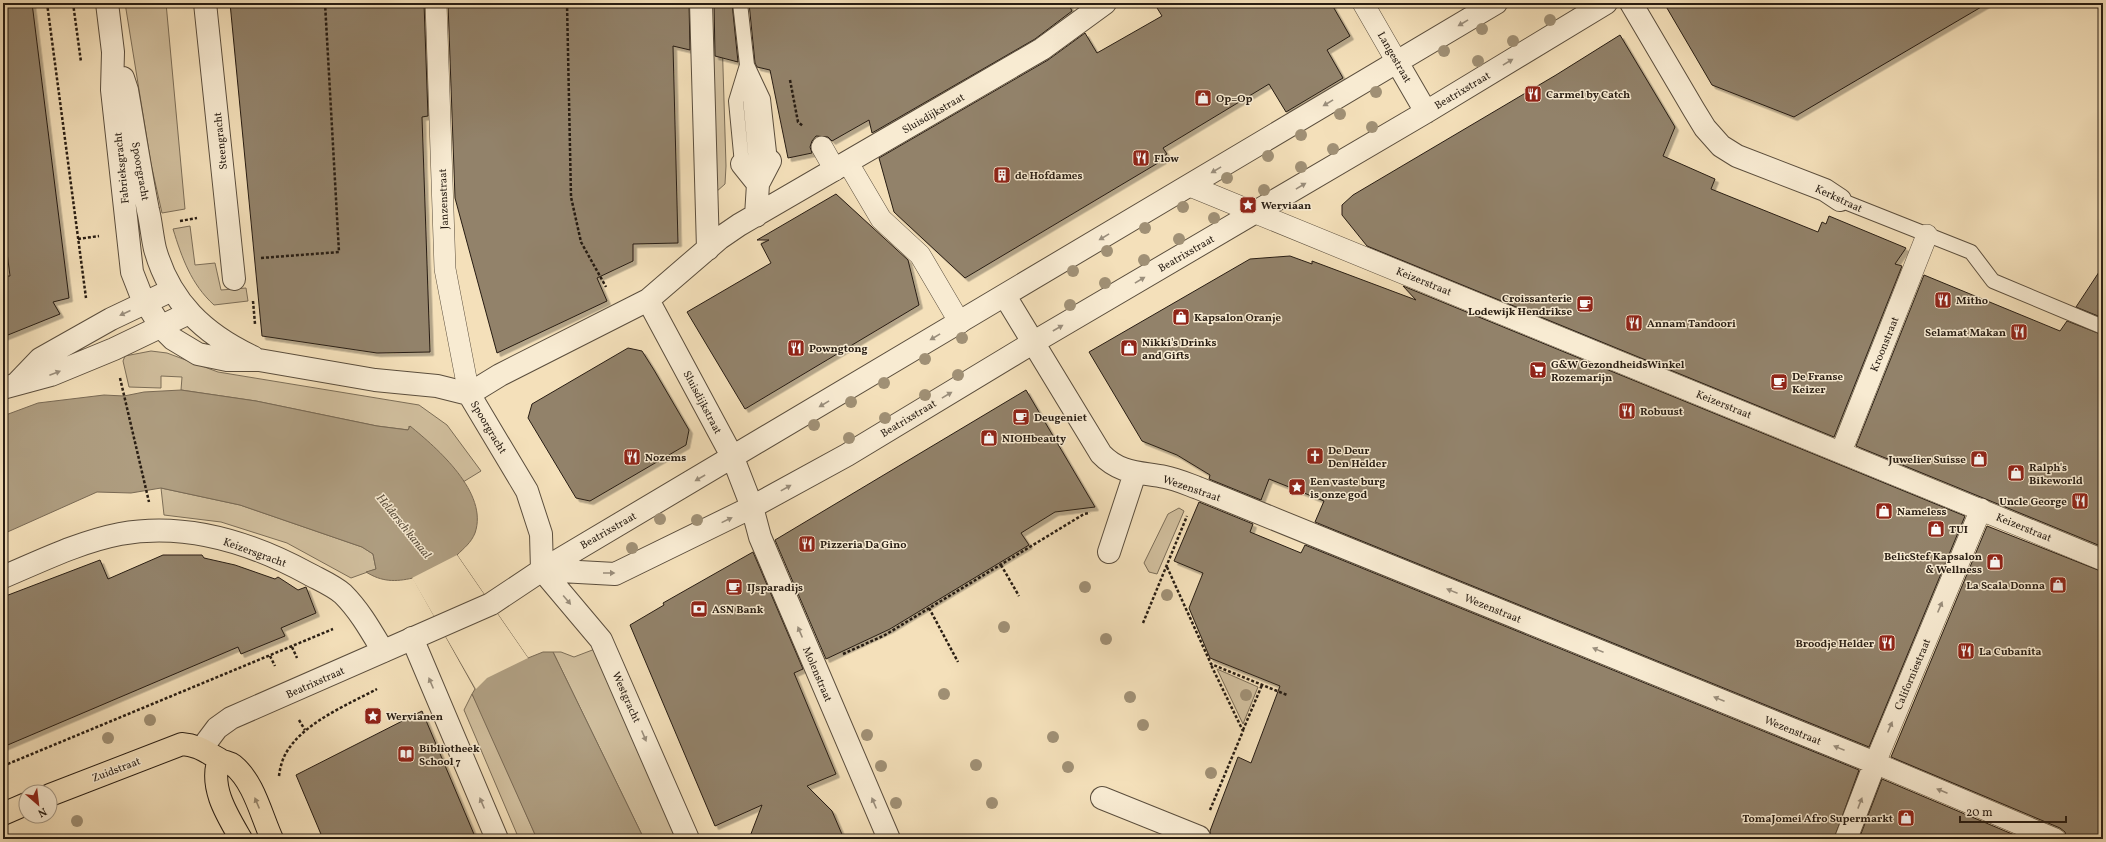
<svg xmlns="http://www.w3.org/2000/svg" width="2106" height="842" viewBox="0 0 2106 842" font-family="Vollkorn,serif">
  <defs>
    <filter id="shadow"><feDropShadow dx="3.5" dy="3.5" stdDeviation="0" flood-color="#0004"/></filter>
  </defs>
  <rect width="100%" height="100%" fill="#f4e0ba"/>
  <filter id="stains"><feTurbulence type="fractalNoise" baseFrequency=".005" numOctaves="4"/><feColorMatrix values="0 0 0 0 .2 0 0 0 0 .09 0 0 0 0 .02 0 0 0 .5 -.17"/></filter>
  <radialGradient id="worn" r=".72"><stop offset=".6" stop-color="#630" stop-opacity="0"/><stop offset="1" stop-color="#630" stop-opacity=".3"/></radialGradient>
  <path fill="#d1bf9e" stroke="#7c6e58" d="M125 3H166L185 209 162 213 151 164Z
    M711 3H721L726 166 725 184 716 192Z
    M190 226 195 265 215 263 221 290 246 288 248 301 214 305C191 284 182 258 173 229Z
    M151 351 167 353 218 372 419 405 447 425 481 471 463 482 453 468 409 426V430L377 426 256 401 181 390 182 377 161 376V388L129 387 123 361 125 356Z
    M161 488 240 505 362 547 373 554 376 569 351 578 287 543 221 522 164 515Z
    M1179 508 1184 511 1157 574 1149 572 1144 563 1168 514Z
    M595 649 677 839H644L553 652H561L574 657Z
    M1217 669 1258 687 1243 724Z
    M472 694 482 713 537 839H519L464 710Z"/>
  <path fill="#af9e81" stroke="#796a55" d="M181 390 256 401 377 426 408 430 410 426C437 448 489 493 475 533 471 543 464 548 457 555L528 658 543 652H553L644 839H537L472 694 475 689 413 578C395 582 382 582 366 572L376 569 373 554 362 547 240 505 161 488 131 493 97 492 3 534V416L38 403 104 395 124 396 144 392Z"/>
  <path fill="#f4e0ba" d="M457 555 528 658 487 678 476 689 412 578Z"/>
  <path fill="#92826a" stroke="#281d13" filter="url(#shadow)" d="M20 3H32L69 298 53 302 60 314 3 337V276H10L3 221V5Z
    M230 3H424L428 116 422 117 430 352 377 353 262 336Z
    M448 3H689L690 50 673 46 678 243 633 244V261L597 278 607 301 497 353 455 198Z
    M714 3H732L738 62 715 56Z
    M749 3H1068L1072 11 1035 39 872 133 869 120 832 141 828 137 816 136 812 141 810 147 812 153 788 158 770 70 757 67 755 63Z
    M1154 3H1331L1350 36 1327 50 1343 78 1286 112 1269 84 1163 148 1167 154 1162 157 1163 160 965 278 894 212 879 158 1048 60 1085 33 1097 53 1162 16Z
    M1664 3H1988L1794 117 1712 85Z
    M1620 35 1675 127 1663 156 1715 179 1711 189 1818 232 1822 222 1826 224 1829 216 1906 248 1895 264 1902 266 1834 437 1367 246 1342 215V205L1353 195 1556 75Z
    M836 194 908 260 919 305 745 409 687 312 771 263 761 244 769 240H757Z
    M1290 256 1312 264V261L1416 300 1403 286 1965 516 1869 747 1315 522 1324 501 1269 479 1261 500 1209 479 1210 475 1177 455 1142 441 1089 352 1250 259Z
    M2103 266V318L2076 307Z
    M1924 275 2060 331 2067 321 2103 335V547L1856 446Z
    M628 348 642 351 654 370 689 430 686 445 590 501 576 498 528 418 532 404Z
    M1026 390 1095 507 1055 512 1021 533 1029 545 890 629 826 659 775 540Z
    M1199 502 1253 524 1250 532 1301 553 1305 545 1859 770 1834 839H1211L1210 831 1238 757 1251 763 1280 686 1210 658 1189 608 1203 573 1174 561Z
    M1987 526 2103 572V839H2067L2065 832 2060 828 1891 757Z
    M753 552 803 669 794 673 836 774 807 786 832 811 844 839H749L762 805 715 826 630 625 664 605 663 603Z
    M163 555H202L204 558 235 565 275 579 278 577 298 590 306 587 316 613 281 628 285 636 241 654 238 647 3 747V597L100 560 108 579Z
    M422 711 476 839H323L296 775Z
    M1882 779 2024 839H1859Z"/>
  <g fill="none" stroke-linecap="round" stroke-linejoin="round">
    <defs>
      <path id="service" d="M740 3 747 65 763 99 770 161
        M748 76 756 163
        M742 164 736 101 747 65
        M1840 200 1971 252 1993 281 2103 327"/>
      <path id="pedestrian" d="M436 3 445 269 469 394
        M1363 3 1397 62
        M822 147 835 170
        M848 163 881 219 920 255 960 323
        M1190 186 2103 560
        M1841 452 1927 235
        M1981 509 1875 763 2055 839"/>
      <path id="minor" d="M205 3 234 279
        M701 3 708 249
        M1631 3 1694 110 1705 128 1721 146 1737 156 1825 190 1840 200
        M1397 62 1426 112
        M742 164 758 184
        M756 216 758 184 770 161
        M1005 296 1101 454C1120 474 1140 472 1165 477 1176 479 1187 484 1198 488L1875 763 1846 839
        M648 300 733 458 752 507 760 537 889 839
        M17 383 40 359 111 319 172 290
        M3 388 51 375 114 349 189 313
        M469 394 500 375 648 300 720 238 739 225 1042 49 1105 3
        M1109 552 1135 473
        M542 570 615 574 752 507 847 455 1034 342 1426 112 1606 3
        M542 570 1496 3
        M542 570 601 640 688 839
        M3 577C41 561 79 542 120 534 185 522 252 543 309 574 320 580 334 586 343 594 360 611 371 631 383 651
        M412 638 497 839
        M1102 798 1199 837"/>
      <path id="tertiary" d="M107 3 113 52 112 90 132 272 141 295 161 327 173 339 198 354 227 360H259L375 380 437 386 469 394 527 491 541 534 542 570 491 604 231 718 217 728 202 748
        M123 78 127 90C134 130 140 170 148 210 151 222 152 236 155 249 170 302 204 334 253 357"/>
      <path id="primary" d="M219 759C209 787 227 815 241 839
        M50 795 182 744C198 745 206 752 219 759 223 762 229 762 233 765 254 782 261 815 272 839
        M3 814 26 804"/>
    </defs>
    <use href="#service" stroke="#5b4e3d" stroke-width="16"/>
    <use href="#pedestrian" stroke="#5b4e3d" stroke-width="22"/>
    <use href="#minor" stroke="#5b4e3d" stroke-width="24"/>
    <use href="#tertiary" stroke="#5b4e3d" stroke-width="24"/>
    <use href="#primary" stroke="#281d13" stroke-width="24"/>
    <path stroke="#281d13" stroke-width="2.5" stroke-dasharray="3 2" stroke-linecap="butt" d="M47 3 86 298
      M73 3 81 62
      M567 3 571 197 581 242 606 287
      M790 80 798 122 803 126
      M180 221 197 218
      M78 239 99 236
      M261 258 339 252 325 3
      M253 301 255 324
      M120 378 149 502
      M1001 565 1019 596
      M1167 567 1211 664 1287 695
      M929 608 958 662
      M1143 623 1187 516
      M292 647 297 658
      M843 654 885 635 1084 514 1090 513
      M270 656 275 666
      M299 720 305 730
      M1243 730 1262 685
      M3 766 333 629
      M279 776C280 768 282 760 286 753 303 723 347 705 377 689
      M1210 810 1243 731 1211 665"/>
    <use href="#service" stroke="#f8ebd2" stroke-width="14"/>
    <use href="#pedestrian" stroke="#f8ebd2" stroke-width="21"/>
    <use href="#minor" stroke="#f8ebd2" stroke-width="22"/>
    <use href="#tertiary" stroke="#f8ebd2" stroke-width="22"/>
    <use href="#primary" stroke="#f4e0ba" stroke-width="22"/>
  </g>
  <g fill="#a09075">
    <circle cx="1550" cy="20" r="6"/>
    <circle cx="1482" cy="29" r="6"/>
    <circle cx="1513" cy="41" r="6"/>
    <circle cx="1444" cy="51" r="6"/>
    <circle cx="1478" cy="61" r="6"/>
    <circle cx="1376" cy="92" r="6"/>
    <circle cx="1340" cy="114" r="6"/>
    <circle cx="1372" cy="127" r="6"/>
    <circle cx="1301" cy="135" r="6"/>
    <circle cx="1333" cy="149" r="6"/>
    <circle cx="1268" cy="156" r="6"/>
    <circle cx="1301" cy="167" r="6"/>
    <circle cx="1227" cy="178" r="6"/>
    <circle cx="1264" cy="190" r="6"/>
    <circle cx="1183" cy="207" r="6"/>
    <circle cx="1214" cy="218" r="6"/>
    <circle cx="1145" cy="228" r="6"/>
    <circle cx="1179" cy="239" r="6"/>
    <circle cx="1107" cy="251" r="6"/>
    <circle cx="1144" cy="260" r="6"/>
    <circle cx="1073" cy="271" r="6"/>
    <circle cx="1105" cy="283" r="6"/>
    <circle cx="1070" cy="305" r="6"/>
    <circle cx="962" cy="338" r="6"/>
    <circle cx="925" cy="359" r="6"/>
    <circle cx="958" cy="375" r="6"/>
    <circle cx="884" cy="383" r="6"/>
    <circle cx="925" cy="395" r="6"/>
    <circle cx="851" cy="402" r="6"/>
    <circle cx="885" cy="418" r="6"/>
    <circle cx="814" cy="425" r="6"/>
    <circle cx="849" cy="438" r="6"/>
    <circle cx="660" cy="519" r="6"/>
    <circle cx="697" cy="520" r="6"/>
    <circle cx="632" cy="548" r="6"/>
    <circle cx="1085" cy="587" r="6"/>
    <circle cx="1167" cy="595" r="6"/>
    <circle cx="1004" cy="627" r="6"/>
    <circle cx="1106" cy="639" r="6"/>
    <circle cx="944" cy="694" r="6"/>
    <circle cx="1246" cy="695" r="6"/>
    <circle cx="1130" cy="697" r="6"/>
    <circle cx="150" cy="720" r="6"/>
    <circle cx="1143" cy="725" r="6"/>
    <circle cx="867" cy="735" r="6"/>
    <circle cx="1053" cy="737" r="6"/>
    <circle cx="108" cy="738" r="6"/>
    <circle cx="976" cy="765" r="6"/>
    <circle cx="881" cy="766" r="6"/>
    <circle cx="1068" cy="767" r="6"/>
    <circle cx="1211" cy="773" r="6"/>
    <circle cx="896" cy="803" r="6"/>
    <circle cx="992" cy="803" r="6"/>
    <circle cx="77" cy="821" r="6"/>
  </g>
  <defs><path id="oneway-solid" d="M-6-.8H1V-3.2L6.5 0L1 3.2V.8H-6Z"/></defs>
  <g fill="#9a8e7c">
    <use href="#oneway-solid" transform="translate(1463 23) rotate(149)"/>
    <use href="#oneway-solid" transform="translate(1508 62) rotate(-31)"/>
    <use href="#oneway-solid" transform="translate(1328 103) rotate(149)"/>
    <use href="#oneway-solid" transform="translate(1216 170) rotate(149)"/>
    <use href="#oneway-solid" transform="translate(1301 186) rotate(-31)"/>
    <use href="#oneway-solid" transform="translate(1104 237) rotate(149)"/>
    <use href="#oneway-solid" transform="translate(1140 280) rotate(-31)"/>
    <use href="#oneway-solid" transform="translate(125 313) rotate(156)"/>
    <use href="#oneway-solid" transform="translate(1058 328) rotate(-30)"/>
    <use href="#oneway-solid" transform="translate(935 337) rotate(149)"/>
    <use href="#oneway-solid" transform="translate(55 373) rotate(-21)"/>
    <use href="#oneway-solid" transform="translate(947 395) rotate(-31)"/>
    <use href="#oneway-solid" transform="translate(824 404) rotate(149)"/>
    <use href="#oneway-solid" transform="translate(700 478) rotate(150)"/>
    <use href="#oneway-solid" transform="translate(786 488) rotate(-29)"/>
    <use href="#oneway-solid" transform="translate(727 520) rotate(-26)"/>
    <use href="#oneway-solid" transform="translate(609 573)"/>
    <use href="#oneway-solid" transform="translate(1452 591) rotate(-158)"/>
    <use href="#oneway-solid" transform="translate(567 600) rotate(50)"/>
    <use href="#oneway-solid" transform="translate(1940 607) rotate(-67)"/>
    <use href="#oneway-solid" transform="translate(800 632) rotate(-113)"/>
    <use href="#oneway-solid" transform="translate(1598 650) rotate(-158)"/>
    <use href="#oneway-solid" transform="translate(431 683) rotate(-113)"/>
    <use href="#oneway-solid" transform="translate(1719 699) rotate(-158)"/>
    <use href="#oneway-solid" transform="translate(1890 727) rotate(-67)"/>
    <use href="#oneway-solid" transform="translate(644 736) rotate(67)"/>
    <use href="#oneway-solid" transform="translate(1839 748) rotate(-158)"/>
    <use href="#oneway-solid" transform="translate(1942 791) rotate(-157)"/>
    <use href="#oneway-solid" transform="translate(482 803) rotate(-113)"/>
    <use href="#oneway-solid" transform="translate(874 803) rotate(-113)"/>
    <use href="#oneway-solid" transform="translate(1860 803) rotate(-69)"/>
  </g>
  <use fill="#98886f" href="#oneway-solid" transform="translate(257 803) rotate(-113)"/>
  <defs>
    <symbol id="restaurant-square" viewBox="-11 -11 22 22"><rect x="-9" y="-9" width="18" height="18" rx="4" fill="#8f2418" stroke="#f8ebd2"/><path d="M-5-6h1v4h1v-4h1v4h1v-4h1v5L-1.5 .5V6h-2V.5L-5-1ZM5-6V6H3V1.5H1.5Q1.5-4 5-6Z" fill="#fff"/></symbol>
    <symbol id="shop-square" viewBox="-11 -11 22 22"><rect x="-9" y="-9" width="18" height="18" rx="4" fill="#8f2418" stroke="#f8ebd2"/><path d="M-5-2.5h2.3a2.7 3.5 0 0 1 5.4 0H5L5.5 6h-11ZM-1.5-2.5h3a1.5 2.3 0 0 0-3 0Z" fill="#fff"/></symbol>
    <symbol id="building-square" viewBox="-11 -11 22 22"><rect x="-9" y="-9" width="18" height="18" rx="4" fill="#8f2418" stroke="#f8ebd2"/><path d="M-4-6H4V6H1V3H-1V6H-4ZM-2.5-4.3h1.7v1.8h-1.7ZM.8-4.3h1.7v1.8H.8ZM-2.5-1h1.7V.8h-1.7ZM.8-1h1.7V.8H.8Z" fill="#fff"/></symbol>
    <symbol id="sight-square" viewBox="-11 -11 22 22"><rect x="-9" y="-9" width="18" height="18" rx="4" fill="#8f2418" stroke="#f8ebd2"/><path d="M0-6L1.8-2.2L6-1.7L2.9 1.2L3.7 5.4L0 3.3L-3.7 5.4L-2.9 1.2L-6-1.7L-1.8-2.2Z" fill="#fff"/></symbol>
    <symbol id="cafe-square" viewBox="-11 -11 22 22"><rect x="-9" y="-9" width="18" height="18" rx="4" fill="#8f2418" stroke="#f8ebd2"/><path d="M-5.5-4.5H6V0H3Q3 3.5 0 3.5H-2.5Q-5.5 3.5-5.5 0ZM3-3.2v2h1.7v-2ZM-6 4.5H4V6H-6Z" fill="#fff"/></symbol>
    <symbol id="supermarket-square" viewBox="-11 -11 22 22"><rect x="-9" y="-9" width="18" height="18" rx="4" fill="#8f2418" stroke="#f8ebd2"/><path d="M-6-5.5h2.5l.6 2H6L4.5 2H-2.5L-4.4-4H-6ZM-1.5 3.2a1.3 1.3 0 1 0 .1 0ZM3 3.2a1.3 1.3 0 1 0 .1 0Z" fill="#fff"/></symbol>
    <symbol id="church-square" viewBox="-11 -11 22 22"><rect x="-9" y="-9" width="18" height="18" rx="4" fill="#8f2418" stroke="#f8ebd2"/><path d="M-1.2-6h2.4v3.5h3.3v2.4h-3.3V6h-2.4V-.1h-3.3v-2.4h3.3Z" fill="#fff"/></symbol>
    <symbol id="bank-square" viewBox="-11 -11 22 22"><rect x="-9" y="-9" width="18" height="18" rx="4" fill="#8f2418" stroke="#f8ebd2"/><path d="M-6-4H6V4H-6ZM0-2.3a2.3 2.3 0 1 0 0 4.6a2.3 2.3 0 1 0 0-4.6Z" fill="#fff"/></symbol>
    <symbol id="library-square" viewBox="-11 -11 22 22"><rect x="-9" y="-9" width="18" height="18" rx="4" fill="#8f2418" stroke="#f8ebd2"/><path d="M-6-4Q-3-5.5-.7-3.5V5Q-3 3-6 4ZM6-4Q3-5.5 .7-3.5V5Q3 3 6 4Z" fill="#fff"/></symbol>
  </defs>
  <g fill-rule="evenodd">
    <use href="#restaurant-square" x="1523" y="84" width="20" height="20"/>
    <use href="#shop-square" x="1193" y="88" width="20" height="20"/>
    <use href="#restaurant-square" x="1131" y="148" width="20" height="20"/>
    <use href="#building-square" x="992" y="165" width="20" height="20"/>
    <use href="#sight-square" x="1238" y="195" width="20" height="20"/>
    <use href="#restaurant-square" x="1933" y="290" width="20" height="20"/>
    <use href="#cafe-square" x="1575" y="294" width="20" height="20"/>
    <use href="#shop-square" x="1171" y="307" width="20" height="20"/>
    <use href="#restaurant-square" x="1624" y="313" width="20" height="20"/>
    <use href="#restaurant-square" x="2009" y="322" width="20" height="20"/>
    <use href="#restaurant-square" x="786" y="338" width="20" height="20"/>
    <use href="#shop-square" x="1119" y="338" width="20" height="20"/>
    <use href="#supermarket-square" x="1528" y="360" width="20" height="20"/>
    <use href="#cafe-square" x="1769" y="372" width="20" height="20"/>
    <use href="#restaurant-square" x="1617" y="401" width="20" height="20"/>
    <use href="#cafe-square" x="1011" y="407" width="20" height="20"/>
    <use href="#shop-square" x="979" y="428" width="20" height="20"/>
    <use href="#church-square" x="1305" y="446" width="20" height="20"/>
    <use href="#restaurant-square" x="622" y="447" width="20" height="20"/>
    <use href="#shop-square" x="1969" y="449" width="20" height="20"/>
    <use href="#shop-square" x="2006" y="463" width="20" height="20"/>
    <use href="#sight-square" x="1287" y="477" width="20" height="20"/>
    <use href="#restaurant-square" x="2070" y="491" width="20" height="20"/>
    <use href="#shop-square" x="1874" y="501" width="20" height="20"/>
    <use href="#shop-square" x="1926" y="519" width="20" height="20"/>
    <use href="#restaurant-square" x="797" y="534" width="20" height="20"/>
    <use href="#shop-square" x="1985" y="552" width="20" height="20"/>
    <use href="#shop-square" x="2048" y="575" width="20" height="20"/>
    <use href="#cafe-square" x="724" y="577" width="20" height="20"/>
    <use href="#bank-square" x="689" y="599" width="20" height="20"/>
    <use href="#restaurant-square" x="1877" y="633" width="20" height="20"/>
    <use href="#restaurant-square" x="1956" y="641" width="20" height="20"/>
    <use href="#sight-square" x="363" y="706" width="20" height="20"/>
    <use href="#library-square" x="396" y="744" width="20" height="20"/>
    <use href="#shop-square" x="1896" y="808" width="20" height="20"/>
  </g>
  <g text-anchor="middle" stroke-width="3" stroke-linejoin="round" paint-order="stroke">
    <g font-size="11" fill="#281d13" stroke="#f8ebd2">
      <text transform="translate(1395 57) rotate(60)" y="4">Langestraat</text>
      <text transform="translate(1462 90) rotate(-31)" y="4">Beatrixstraat</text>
      <text transform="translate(933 113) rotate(-30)" y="4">Sluisdijkstraat</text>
      <text transform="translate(220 141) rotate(-96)" y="4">Steengracht</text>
      <text transform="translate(121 168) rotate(-96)" y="4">Fabrieksgracht</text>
      <text transform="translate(141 171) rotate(80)" y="4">Spoorgracht</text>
      <text transform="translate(1839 198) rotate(25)" y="4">Kerkstraat</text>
      <text transform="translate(443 199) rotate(-92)" y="4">Janzenstraat</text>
      <text transform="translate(1186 253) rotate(-30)" y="4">Beatrixstraat</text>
      <text transform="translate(1424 281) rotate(22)" y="4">Keizerstraat</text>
      <text transform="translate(1884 344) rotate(-68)" y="4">Kroonstraat</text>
      <text transform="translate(703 402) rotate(62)" y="4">Sluisdijkstraat</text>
      <text transform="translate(1724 404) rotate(22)" y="4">Keizerstraat</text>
      <text transform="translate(908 418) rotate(-31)" y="4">Beatrixstraat</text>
      <text transform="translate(489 427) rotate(59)" y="4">Spoorgracht</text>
      <text transform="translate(1192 488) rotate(19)" y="4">Wezenstraat</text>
      <text transform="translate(2024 527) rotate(22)" y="4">Keizerstraat</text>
      <text transform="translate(608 530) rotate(-30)" y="4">Beatrixstraat</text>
      <text transform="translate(255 552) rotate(20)" y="4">Keizersgracht</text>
      <text transform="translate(1493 608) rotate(22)" y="4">Wezenstraat</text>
      <text transform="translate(818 674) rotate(67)" y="4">Molenstraat</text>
      <text transform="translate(1912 674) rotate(-67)" y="4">Californiestraat</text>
      <text transform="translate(315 682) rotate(-24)" y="4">Beatrixstraat</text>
      <text transform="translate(627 697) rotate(66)" y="4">Westgracht</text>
      <text transform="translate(1793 730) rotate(22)" y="4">Wezenstraat</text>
      <text transform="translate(116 769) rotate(-21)" y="4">Zuidstraat</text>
    </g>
    <g font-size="11" font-weight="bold" fill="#281d13" stroke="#f8ebd2" text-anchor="start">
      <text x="1546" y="98">Carmel by Catch</text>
      <text x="1216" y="102">Op=Op</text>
      <text x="1154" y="162">Flow</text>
      <text x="1015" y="179">de Hofdames</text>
      <text x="1261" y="209">Werviaan</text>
      <text x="1572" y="302" text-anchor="end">Croissanterie<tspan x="1572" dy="13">Lodewijk Hendrikse</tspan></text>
      <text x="1956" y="304">Mitho</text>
      <text x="1194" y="321">Kapsalon Oranje</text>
      <text x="1647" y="327">Annam Tandoori</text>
      <text x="2006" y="336" text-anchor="end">Selamat Makan</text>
      <text x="1142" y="346">Nikki's Drinks<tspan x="1142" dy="13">and Gifts</tspan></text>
      <text x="809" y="352">Powngtong</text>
      <text x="1551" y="368">G&amp;W GezondheidsWinkel<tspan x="1551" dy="13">Rozemarijn</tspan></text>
      <text x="1792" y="380">De Franse<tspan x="1792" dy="13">Keizer</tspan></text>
      <text x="1640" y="415">Robuust</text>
      <text x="1034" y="421">Deugeniet</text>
      <text x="1002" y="442">NIOHbeauty</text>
      <text x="1328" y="454">De Deur<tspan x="1328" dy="13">Den Helder</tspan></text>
      <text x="645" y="461">Nozems</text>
      <text x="1966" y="463" text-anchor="end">Juwelier Suisse</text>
      <text x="2029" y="471">Ralph's<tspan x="2029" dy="13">Bikeworld</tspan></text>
      <text x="1310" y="485">Een vaste burg<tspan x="1310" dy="13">is onze god</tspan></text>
      <text x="2067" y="505" text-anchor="end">Uncle George</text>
      <text x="1897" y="515">Nameless</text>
      <text x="1949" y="533">TUI</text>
      <text x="820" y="548">Pizzeria Da Gino</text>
      <text x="1982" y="560" text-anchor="end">BelicStef Kapsalon<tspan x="1982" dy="13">&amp; Wellness</tspan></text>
      <text x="2045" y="589" text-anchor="end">La Scala Donna</text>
      <text x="747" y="591">IJsparadijs</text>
      <text x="712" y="613">ASN Bank</text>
      <text x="1874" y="647" text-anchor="end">Broodje Helder</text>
      <text x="1979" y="655">La Cubanita</text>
      <text x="386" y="720">Wervianen</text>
      <text x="419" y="752">Bibliotheek<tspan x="419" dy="13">School 7</tspan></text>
      <text x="1893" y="822" text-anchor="end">TomaJomei Afro Supermarkt</text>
    </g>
    <g font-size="12" font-style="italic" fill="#5e513f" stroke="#f8ebd2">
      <text transform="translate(404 526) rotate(51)" y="4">Heldersch kanaal</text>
    </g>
  </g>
  <rect width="2106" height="842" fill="none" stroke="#f4e0ba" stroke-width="16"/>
  <rect x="4" y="4" width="2098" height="834" fill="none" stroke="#281d13" stroke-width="2"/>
  <rect x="8" y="8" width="2090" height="826" fill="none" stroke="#281d13"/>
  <g transform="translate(38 804) rotate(152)"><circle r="19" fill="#f8ebd2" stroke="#a59986"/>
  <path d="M0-3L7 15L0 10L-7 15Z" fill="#8f2418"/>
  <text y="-6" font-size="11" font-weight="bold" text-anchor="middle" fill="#281d13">N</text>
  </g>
  <path d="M1960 816v6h106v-6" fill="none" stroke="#281d13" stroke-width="2"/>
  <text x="1966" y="816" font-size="12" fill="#281d13" stroke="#f8ebd2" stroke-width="3" paint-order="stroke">20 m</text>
  <rect width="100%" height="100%" filter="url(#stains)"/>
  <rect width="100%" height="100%" fill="url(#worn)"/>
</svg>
